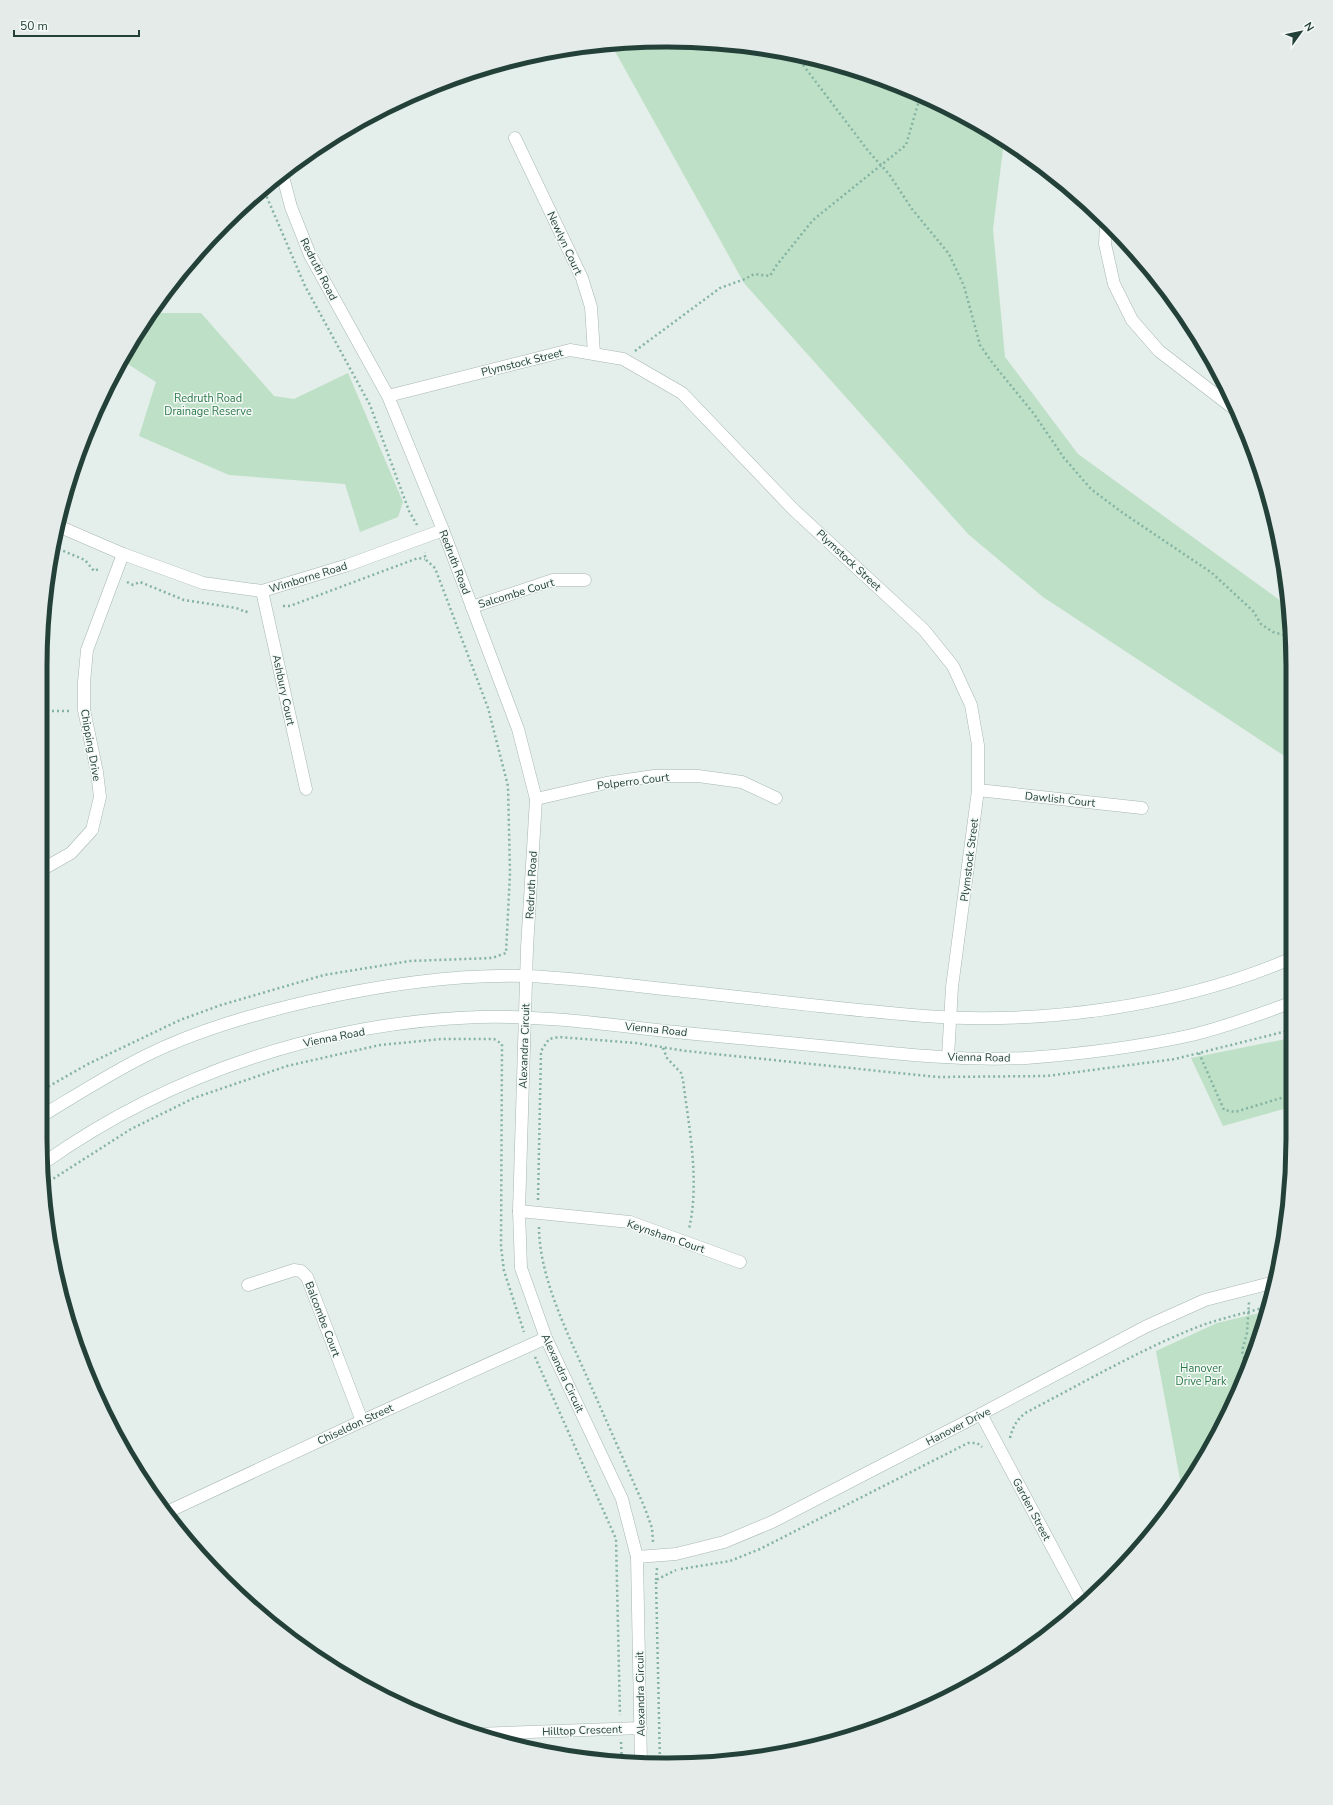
<svg xmlns="http://www.w3.org/2000/svg" width="1333" height="1805" viewBox="0 0 1333 1805" font-family="'Nunito Sans',sans-serif">
  <rect width="100%" height="100%" fill="#e4eeea"/>
  <path fill="#bde0c6" d="M626 41 749 45 868 73 980 124 1004 141 993 229 1005 357 1078 454 1288 606 1289 759 1043 597 968 534 744 283 611 44Z
    M150 313H201L274 396 294 399 348 373 403 502 398 517 360 532 345 484 229 475 139 436 156 382 123 361Z
    M1291 1038V1107L1223 1126 1191 1058Z
    M1268 1311 1260 1340 1209 1452 1182 1490 1156 1351 1217 1323Z"/>
  <g fill="none" stroke-linecap="round" stroke-linejoin="round">
    <defs>
      <path id="minor" d="M515 138 582 278 591 307 594 354
        M282 173 291 207 310 255 388 396 443 530
        M1106 224 1105 244 1114 284 1132 320 1159 351 1237 411
        M388 396 570 350 623 359 682 393 793 509 924 630 953 666 971 705 978 745V790L952 987 948 1057
        M262 591 306 789
        M472 607 553 580H585
        M978 790 1142 808
        M536 799 606 783 654 776H698L742 782 776 798
        M43 869 71 853 92 830 100 797 97 772 84 710V682L87 650 123 554
        M519 1211 630 1222 740 1262
        M248 1285 294 1270 301 1271 307 1277 362 1421
        M981 1414 1082 1603
        M165 1513 362 1421 546 1338
        M637 1557 676 1554 724 1542 772 1522 981 1414 1145 1327 1205 1300 1275 1282
        M474 1734 641 1728"/>
      <path id="tertiary" d="M58 526 123 554 203 583 262 591 348 565 443 530 518 729 536 799 527 948 519 1211 521 1268 546 1338 622 1499 637 1557 641 1764"/>
      <path id="secondary" d="M45 1114C78 1094 111 1073 145 1056 197 1030 254 1014 310 1001 381 985 454 974 527 976 570 978 612 983 655 988 745 997 834 1009 924 1016 1043 1025 1180 1006 1290 959
        M45 1162C171 1073 325 1022 479 1017 548 1015 617 1026 685 1033 741 1038 797 1044 852 1049 910 1055 968 1061 1026 1058 1082 1054 1138 1047 1192 1035 1225 1027 1258 1015 1290 1003"/>
    </defs>
    <use href="#minor" stroke="#a6b7b1" stroke-width="13"/>
    <use href="#tertiary" stroke="#a6b7b1" stroke-width="13"/>
    <use href="#secondary" stroke="#a2bab1" stroke-width="13"/>
    <path stroke="#84b3a3" stroke-width="2.5" stroke-dasharray="2 3" stroke-linecap="butt" d="M797 57 869 152 889 174 912 209 949 254 964 286 980 345 991 361 1034 414 1064 458 1091 489 1123 513 1212 573 1253 611 1261 624 1273 632 1288 636
      M265 187 266 195 305 286 370 405 409 511 417 525
      M635 351 720 288 745 279 754 274 770 276 776 266 813 220 906 145 920 97
      M54 547 85 560 94 571 99 569
      M127 582 133 585 140 582 184 600 236 608 246 612 249 609
      M283 606H290L418 558 425 559
      M42 711H71
      M663 1048 667 1058 681 1073 683 1080C689 1128 700 1181 689 1229
      M1199 1053 1224 1110 1235 1112 1291 1095
      M44 1089 88 1064 180 1020 221 1005 324 975 410 961 492 958 506 953 510 873 508 786 488 708 435 568 425 559V552
      M45 1184 131 1129 194 1098 287 1066 380 1045 441 1039H494L502 1044 501 1247 504 1271 524 1332
      M538 1200 541 1051 549 1039 559 1037 636 1043 686 1051 937 1077 1047 1076 1175 1059 1291 1030
      M539 1227C539 1276 567 1332 587 1377 606 1420 625 1463 644 1506L652 1528 653 1542
      M535 1357 616 1539 620 1715
      M1247 1368 1242 1351 1247 1333 1249 1302
      M1010 1438C1013 1426 1017 1419 1027 1412 1081 1384 1134 1353 1190 1330 1216 1319 1243 1314 1269 1306
      M681 1569 730 1561 760 1549 968 1443H977L982 1447
      M656 1580 657 1568
      M621 1742 622 1763
      M660 1764 656 1580 676 1570"/>
    <use href="#minor" stroke="#fff" stroke-width="12"/>
    <use href="#tertiary" stroke="#fff" stroke-width="12"/>
    <use href="#secondary" stroke="#fff" stroke-width="12"/>
  </g>
  <g text-anchor="middle" stroke-width="3" stroke-linejoin="round" paint-order="stroke">
    <g font-size="11" fill="#234138" stroke="#f5faf8">
      <text transform="translate(565 243) rotate(65)" y="4">Newlyn Court</text>
      <text transform="translate(319 269) rotate(63)" y="4">Redruth Road</text>
      <text transform="translate(522 362) rotate(-14)" y="4">Plymstock Street</text>
      <text transform="translate(849 560) rotate(43)" y="4">Plymstock Street</text>
      <text transform="translate(455 562) rotate(69)" y="4">Redruth Road</text>
      <text transform="translate(308 577) rotate(-17)" y="4">Wimborne Road</text>
      <text transform="translate(516 593) rotate(-17)" y="4">Salcombe Court</text>
      <text transform="translate(284 690) rotate(78)" y="4">Ashbury Court</text>
      <text transform="translate(91 745) rotate(80)" y="4">Chipping Drive</text>
      <text transform="translate(633 781) rotate(-7)" y="4">Polperro Court</text>
      <text transform="translate(1060 799) rotate(6)" y="4">Dawlish Court</text>
      <text transform="translate(969 860) rotate(-83)" y="4">Plymstock Street</text>
      <text transform="translate(531 885) rotate(-87)" y="4">Redruth Road</text>
      <text transform="translate(656 1029) rotate(6)" y="4">Vienna Road</text>
      <text transform="translate(334 1037) rotate(-11)" y="4">Vienna Road</text>
      <text transform="translate(524 1046) rotate(-88)" y="4">Alexandra Circuit</text>
      <text transform="translate(979 1057) rotate(1)" y="4">Vienna Road</text>
      <text transform="translate(666 1236) rotate(19)" y="4">Keynsham Court</text>
      <text transform="translate(323 1319) rotate(69)" y="4">Balcombe Court</text>
      <text transform="translate(563 1373) rotate(65)" y="4">Alexandra Circuit</text>
      <text transform="translate(355 1424) rotate(-25)" y="4">Chiseldon Street</text>
      <text transform="translate(958 1426) rotate(-27)" y="4">Hanover Drive</text>
      <text transform="translate(1032 1509) rotate(62)" y="4">Garden Street</text>
      <text transform="translate(640 1694) rotate(-91)" y="4">Alexandra Circuit</text>
      <text transform="translate(582 1730) rotate(-2)" y="4">Hilltop Crescent</text>
    </g>
    <g font-size="11" fill="#2b7948" stroke="#f5faf8">
      <text x="208" y="402">Redruth Road<tspan x="208" dy="13">Drainage Reserve</tspan></text>
      <text x="1201" y="1372">Hanover<tspan x="1201" dy="13">Drive Park</tspan></text>
    </g>
  </g>
  <path d="M0 0H1333V1805H0ZM666 47H667A619 619 0 0 1 1286 666V1139A619 619 0 0 1 667 1758H666A619 619 0 0 1 47 1139V666A619 619 0 0 1 666 47Z" fill="#e4ebe9" fill-rule="evenodd"/>
  <path fill="none" stroke="#234138" stroke-width="5" d="M666 47H667A619 619 0 0 1 1286 666V1139A619 619 0 0 1 667 1758H666A619 619 0 0 1 47 1139V666A619 619 0 0 1 666 47Z"/>
  <g transform="translate(1301 32) rotate(57)" stroke="#f5faf8" stroke-width="3" paint-order="stroke">
  <path d="M0-3L7 15L0 10L-7 15Z" fill="#234138"/>
  <text y="-6" font-size="11" font-weight="bold" text-anchor="middle" fill="#234138">N</text>
  </g>
  <path d="M14 30v6h125v-6" fill="none" stroke="#234138" stroke-width="2"/>
  <text x="20" y="30" font-size="12" fill="#234138" stroke="#f5faf8" stroke-width="3" paint-order="stroke">50 m</text>
</svg>
